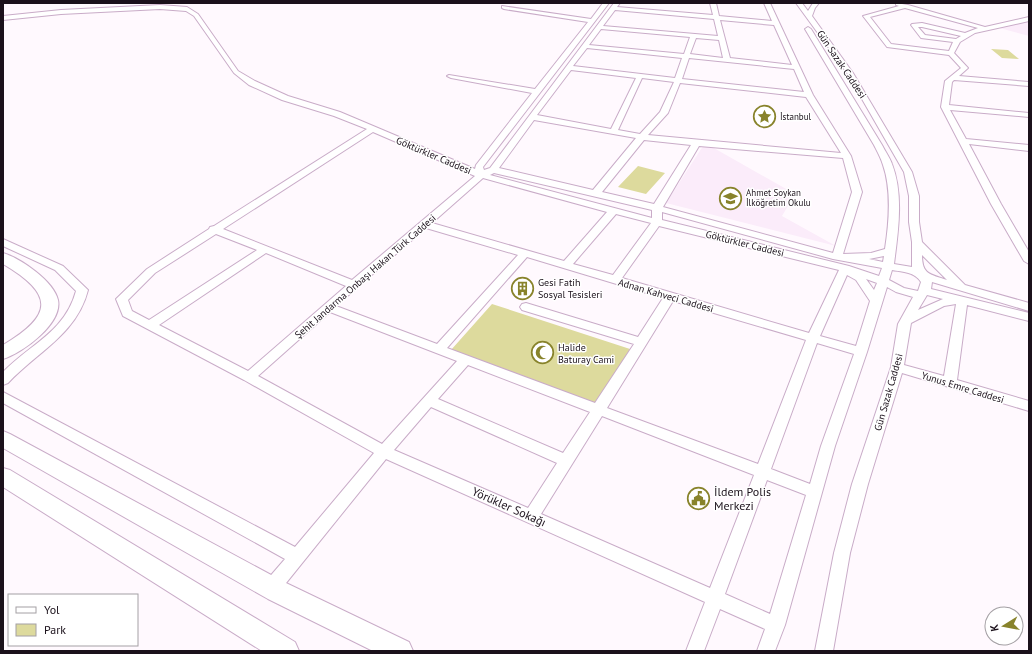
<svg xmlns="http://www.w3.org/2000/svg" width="1032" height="654" viewBox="0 0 1032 654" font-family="'PT Sans',sans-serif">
  <rect width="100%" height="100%" fill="#fff9fe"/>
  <path fill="#fbecfa" d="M1029 19V36L996 27Z
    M705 143 795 194 782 216 836 246 666 203Z"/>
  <path fill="#ddda9d" d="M991 49 1008 50 1019 59 1002 58Z
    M638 166 665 173 646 194 618 187Z
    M492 304 630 349 597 404 451 350Z"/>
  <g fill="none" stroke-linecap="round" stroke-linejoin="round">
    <defs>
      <path id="minor" d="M603 3H609L483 167 484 170 490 168 614 3H620L617 7 713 15 710 3H716L719 16 772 21 764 3H770L813 95 851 156 862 192 843 254 871 253 885 249C889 223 892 191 883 165 881 158 877 151 874 145L805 29 808 27 811 29 882 145C885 151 890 158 892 164 904 195 898 232 894 264L912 267V242L909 222V196L904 172 847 73 796 3H802L808 11 813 3H819L815 8 812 16 853 73 912 172 919 196V222L922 242 965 285 1029 303V311L932 282 931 289 1029 313V321L967 305 957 380 1029 401V411L902 373 868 484 850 553 833 651H815L834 553 852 484 891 367 898 324 913 297 896 292 887 287 867 352 835 446 785 625 775 651H757L765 629 720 609 704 651H686L705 602 386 459 278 593 272 595 266 593 263 587 266 581 285 559 3 403V392L295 547 374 453 244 380 123 316 116 299 147 269 209 229 210 227 214 226 367 129 334 116 282 100 249 85 234 73 194 16 186 11 160 9 61 14 3 20V16L61 10 160 5 187 7 198 14 238 71 255 81 288 96 340 112 475 169 476 165 532 93 451 78 447 76 449 75 535 89 588 22 504 9 502 8V6L591 19ZM615 10 714 19 718 36 603 26ZM720 20 774 25 792 65 730 58ZM601 29 690 37 684 54 589 45ZM696 38 719 40 723 58 690 54ZM587 48 682 58 675 78 573 66ZM689 58 794 69 804 92 682 79ZM571 70 636 78 611 129 537 115ZM642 78 674 82 660 112 640 134 618 130ZM680 83 806 97 841 153 648 135 668 113ZM534 120 636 138 593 190 499 168ZM373 132 475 176 352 280 223 229ZM644 140 691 145 654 204 602 192ZM699 146 843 158 852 192 833 253 663 207ZM494 173 652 210V218L490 175ZM483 178 607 212 564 261 432 223ZM662 212 833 259 882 268 879 276 849 266 662 220ZM616 214 651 223 613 275 573 264ZM659 226 839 270 809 333 622 278ZM426 228 518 255 437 344 336 306ZM216 234 257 250 149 320 132 311 128 300 155 273ZM266 253 346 286 248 371 159 325ZM922 255 947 280C930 274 922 275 922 255ZM884 256 883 262 869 259ZM527 257 663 298 638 337 526 303 522 304 520 307 522 310 634 344 595 403 447 348ZM892 270C903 272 915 272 921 282L918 291 904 288 889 280ZM847 275 856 280 870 301 856 346 820 336ZM866 279 877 283 874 290ZM927 295 943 299 918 310ZM673 301 806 340 758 464 607 408ZM956 304 944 376 904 365 911 323 944 306ZM330 312 457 361 382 444 258 376ZM817 343 854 354 821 446 810 484 771 469ZM468 365 590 412 563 453 438 399ZM431 407 557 463 528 508 394 450ZM602 416 754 475 710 588 541 514ZM767 480 806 495 770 614 725 594Z
        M896 3 908 5 985 27 1029 17V21L975 33 960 42 954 53 968 68 959 76 1029 82V86L954 80 952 82 949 105 1029 113V117L950 110 966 139 1029 145V151L969 144 1001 204 1029 252V264L1024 261 991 204 941 107 945 81 961 68 949 55 887 47 863 16 899 6 896 5ZM905 8 978 28 965 33 922 23 912 24 911 25 921 38 953 42 949 51 891 44 870 17ZM918 27H922L961 36 956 39 925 35Z
        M3 239 63 266 88 290C77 334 37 352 8 383L3 385V372C30 344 65 332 76 291L55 270 3 246Z"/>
      <path id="highway" d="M3 253C20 258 54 281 58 300 63 323 23 353 3 359V345C54 315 54 294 3 264Z
        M3 431 10 434 286 583 409 642 413 651H373L268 599 3 448Z
        M3 468 10 470 295 642 299 651H262L3 487Z"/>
    </defs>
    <use href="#minor" stroke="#c9acc8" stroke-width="2"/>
    <use href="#highway" stroke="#c9acc8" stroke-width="2"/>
    <use href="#minor" fill="#fff" fill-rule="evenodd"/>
    <use href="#highway" fill="#fff" fill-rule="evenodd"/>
  </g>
  <defs>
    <symbol id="sight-ring" viewBox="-11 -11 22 22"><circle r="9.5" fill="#fff" stroke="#88832b" stroke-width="1.5"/><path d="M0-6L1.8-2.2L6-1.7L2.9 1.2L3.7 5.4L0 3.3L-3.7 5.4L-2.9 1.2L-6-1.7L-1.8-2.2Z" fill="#88832b"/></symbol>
    <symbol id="school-ring" viewBox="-11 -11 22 22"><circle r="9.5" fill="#fff" stroke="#88832b" stroke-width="1.5"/><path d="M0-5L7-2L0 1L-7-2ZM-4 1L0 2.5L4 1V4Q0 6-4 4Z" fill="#88832b"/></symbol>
    <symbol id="building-ring" viewBox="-11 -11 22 22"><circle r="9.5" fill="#fff" stroke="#88832b" stroke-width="1.5"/><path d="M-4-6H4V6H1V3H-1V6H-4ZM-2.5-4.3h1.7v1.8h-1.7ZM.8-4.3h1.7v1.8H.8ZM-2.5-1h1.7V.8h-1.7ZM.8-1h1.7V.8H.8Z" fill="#88832b"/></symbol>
    <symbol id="mosque-ring" viewBox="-11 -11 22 22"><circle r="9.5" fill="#fff" stroke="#88832b" stroke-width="1.5"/><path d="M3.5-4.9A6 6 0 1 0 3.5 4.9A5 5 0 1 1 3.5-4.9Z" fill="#88832b"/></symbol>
    <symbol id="civic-ring" viewBox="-11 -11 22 22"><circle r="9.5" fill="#fff" stroke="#88832b" stroke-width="1.5"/><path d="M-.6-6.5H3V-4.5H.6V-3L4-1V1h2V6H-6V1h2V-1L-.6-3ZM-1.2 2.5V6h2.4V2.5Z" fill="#88832b"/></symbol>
  </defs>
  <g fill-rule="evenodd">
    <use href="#sight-ring" x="752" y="104" width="25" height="25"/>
    <use href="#school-ring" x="718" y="186" width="25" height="25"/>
    <use href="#building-ring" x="510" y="276" width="25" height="25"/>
    <use href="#mosque-ring" x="530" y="340" width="25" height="25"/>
    <use href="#civic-ring" x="686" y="486" width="25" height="25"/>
  </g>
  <g text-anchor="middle" stroke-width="3" stroke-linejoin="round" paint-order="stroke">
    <g font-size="9" fill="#1b111b" stroke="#fff" text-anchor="start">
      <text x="780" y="120">İstanbul</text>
      <text x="746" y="196">Ahmet Soykan<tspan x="746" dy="10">İlköğretim Okulu</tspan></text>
    </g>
    <g font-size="10" fill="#1b111b" stroke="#fff">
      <text transform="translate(842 64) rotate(56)" y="4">Gün Sazak Caddesi</text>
      <text transform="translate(434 155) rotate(23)" y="4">Göktürkler Caddesi</text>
      <text transform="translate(745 243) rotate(14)" y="4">Göktürkler Caddesi</text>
      <text transform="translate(365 276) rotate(-41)" y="4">Şehit Jandarma Onbaşı Hakan Türk Caddesi</text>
      <text transform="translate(666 295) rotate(16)" y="4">Adnan Kahveci Caddesi</text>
      <text transform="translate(963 387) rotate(17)" y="4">Yunus Emre Caddesi</text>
      <text transform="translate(888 392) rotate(-74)" y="4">Gün Sazak Caddesi</text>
    </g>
    <g font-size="10" fill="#1b111b" stroke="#fff" text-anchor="start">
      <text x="538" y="286">Gesi Fatih<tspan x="538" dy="12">Sosyal Tesisleri</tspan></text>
      <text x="558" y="351">Halide<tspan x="558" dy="12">Baturay Cami</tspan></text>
    </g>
    <g font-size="12" fill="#1b111b" stroke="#fff" text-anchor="start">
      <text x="714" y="496">İldem Polis<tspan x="714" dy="14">Merkezi</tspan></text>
    </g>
    <g font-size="12" fill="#1b111b" stroke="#fff">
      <text transform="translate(509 507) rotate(24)" y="4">Yörükler Sokağı</text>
    </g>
  </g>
  <rect width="1032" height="654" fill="none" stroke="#1b111b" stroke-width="8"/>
  <rect x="8" y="594" width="130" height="52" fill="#ffffff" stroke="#a4a0a4"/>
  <rect x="16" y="607" width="20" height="6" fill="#ffffff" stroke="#a4a0a4"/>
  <text x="44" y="614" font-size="12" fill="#1b111b">Yol</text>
  <rect x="16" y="624" width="20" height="12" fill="#ddda9d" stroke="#a4a0a4"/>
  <text x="44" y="634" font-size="12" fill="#1b111b">Park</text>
  <g transform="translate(1004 626) rotate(259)"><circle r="19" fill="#ffffff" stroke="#a4a0a4"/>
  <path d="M0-3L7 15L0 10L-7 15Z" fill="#88832b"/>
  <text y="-6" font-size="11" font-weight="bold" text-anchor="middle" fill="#1b111b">K</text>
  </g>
</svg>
